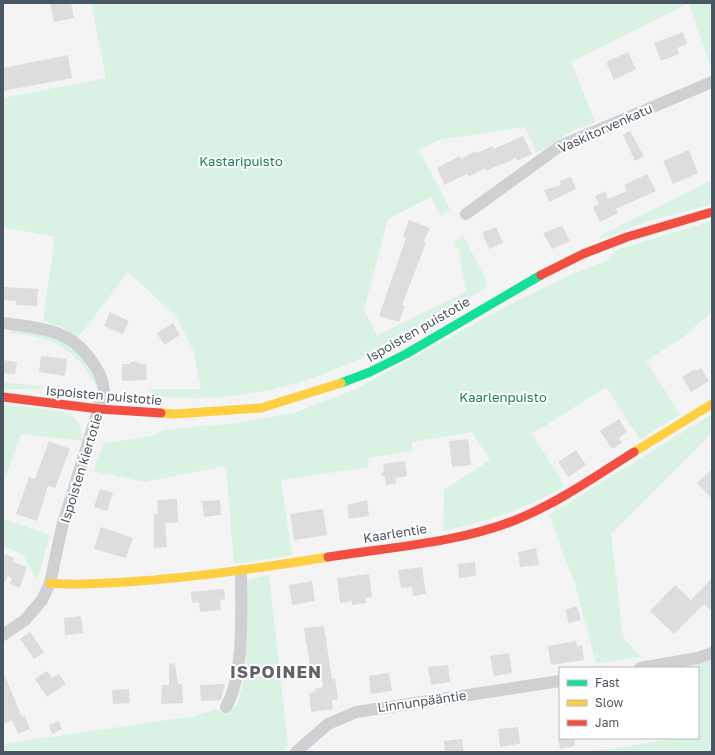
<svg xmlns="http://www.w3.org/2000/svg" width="715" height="755" viewBox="0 0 715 755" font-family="'Golos Text',sans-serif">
  <rect width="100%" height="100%" fill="#f4f4f4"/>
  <path fill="#d9f2e3" d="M91 3H712V71L689 3 571 62 595 122 572 131 537 153 525 127 439 140 419 150 450 209 441 216 431 197 388 219 364 309 377 335 466 292 459 250 454 242 463 235 487 282 485 288C390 345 310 398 193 398 178 397 158 400 147 389H201L194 352 176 316 128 272 78 338 62 327 43 321 55 237 3 227V98L106 78Z
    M712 180V204L649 221 601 239 599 236Z
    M712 221V312L683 337 646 361 680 414 640 440 606 387 532 434 565 486C527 509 486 521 443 531L444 490 490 460 472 432 412 442V451L368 458 369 467 281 480 292 555 234 564 226 466 144 482 93 471 104 443 153 436 163 430 237 423 297 412 356 389 510 304 570 275 609 260 616 250Z
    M12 329C56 333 81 343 98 385L96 386C78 348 48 336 9 333Z
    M3 382 43 386V389H3Z
    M3 405C20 407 51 408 66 413 78 417 83 430 83 441L21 434 3 483Z
    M712 414V433L611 534 623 637 641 657 596 663 575 584 549 515Z
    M3 519 50 535 37 581 23 554 3 546Z
    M269 575 288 746 282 752H3V744L195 716 214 710 227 712 237 705 245 675 247 635V580Z
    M712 660V752H590L667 740V738H698V668H685Z"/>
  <path fill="#ddddde" d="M50 3H71L74 18 54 22Z
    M683 32 687 44 677 48 679 54 661 61 654 43Z
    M628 52 636 69 614 80 606 62Z
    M68 55 72 78 3 91V68Z
    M630 131 644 156 635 161 623 135Z
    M523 136 532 154 517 161 516 158 501 165V164L486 171 485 168 468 177 467 174 444 185 437 168 460 156 461 159 476 151 477 153 493 146V149Z
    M689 150 698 173 673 184 663 161Z
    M647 174 656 191 616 209 618 213 600 222 593 207 599 204 595 196 605 191 608 199 627 191 624 185Z
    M571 177 576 189 549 202 544 190 561 185 560 181Z
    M409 220 430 228 423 242 426 243 402 305 405 306 399 322 379 316 406 238 403 236Z
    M562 226 570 241 552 249 543 233Z
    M496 227 503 243 489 249 482 233Z
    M3 287 38 289 37 306 16 305V301L3 300Z
    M110 312 129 321 123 334 104 326Z
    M173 323 180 335 164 345 157 333Z
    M41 356 67 359 65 376 39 372Z
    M3 360 17 362 15 374 3 373Z
    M130 362H139V364H146L147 380 122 381V364H130Z
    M701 368 709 381 691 392 682 377 695 369 696 371Z
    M619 419 627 432 619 438 622 443 612 449 600 431Z
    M468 439 471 465 452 467 449 441Z
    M49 441 70 449 55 488 48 486 37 521 16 514 29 477 35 479Z
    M576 450 586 465 568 477 558 462Z
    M405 461 407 476 395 478 396 483 386 485 385 477 381 475 384 471 383 464Z
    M712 469V499L697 483Z
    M100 489 113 493 107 511 94 507Z
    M177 499 178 522 165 523 167 547 154 548V514H158L157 500Z
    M220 500 221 515 204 517 202 501Z
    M367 500 369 516 349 519 347 505Z
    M323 509 327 535 294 540 290 514Z
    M101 527 133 538 126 558 94 549Z
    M536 548 539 565 520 567 518 552Z
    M3 554 14 558 13 562 27 567 20 588 10 584 12 578 8 576 3 585Z
    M475 562 476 576 459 578 458 564Z
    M422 567 426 594 413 596 412 587 401 588 398 570Z
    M369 574 372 597 366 598V603L352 605V601L340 603 337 578Z
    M712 578V612L704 604 674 634 650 611 675 585 691 600Z
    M312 581 315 601 292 605 289 585Z
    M224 589 225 599 220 600 221 610 200 612 199 602 192 603 191 592Z
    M577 606 581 620 569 623 565 610Z
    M81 616 83 633 65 635 64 618Z
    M324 626 332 679 335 678 338 699 332 700 333 709 311 712 309 693 315 692 314 689 323 687 319 664 310 666 304 628Z
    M30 632 44 652 34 659 20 639Z
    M576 641 577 646 582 645 584 660 551 665 548 646Z
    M509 653 512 673 494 676 490 656Z
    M175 663 178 684H182L183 703 161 704 162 685H169V664Z
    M448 665 450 682 431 685 428 667Z
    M47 671 52 678 59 674 66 684 47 697 35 679Z
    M3 672 22 717 25 716 30 729 18 734 12 720 3 724Z
    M389 673 392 691 371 694 369 676Z
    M225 684 221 700 201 701 200 685Z
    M129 689 130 703 113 704 112 690Z
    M59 721 62 729 52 734 49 725Z
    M518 727 520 744 500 747 498 729Z
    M564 738H574L575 746 560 749 558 739Z
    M462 739 464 752H445L444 741Z"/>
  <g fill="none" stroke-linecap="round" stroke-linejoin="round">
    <path stroke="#ced0d2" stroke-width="12" d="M466 214 560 146 712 82
      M3 323C40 328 70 328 93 363 99 372 103 379 104 391L62 527 50 583 42 600 25 620 3 635
      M640 668 698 658 712 653
      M226 707C245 674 241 609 241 571
      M296 752 328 724 356 712 560 681"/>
    <path stroke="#16e098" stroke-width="9" d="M341 383 370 372 406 354 541 275"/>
    <path stroke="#ffcf43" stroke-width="9" d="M161 413 175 414 261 408 341 383
      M634 452 712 404
      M50 583C75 586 100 583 126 582 194 578 261 568 328 557"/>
    <path stroke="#f24e42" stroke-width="9" d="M541 275 583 254 627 237 712 212
      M3 397 99 409 161 413
      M328 557C391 547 459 543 518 519 559 502 596 476 634 452"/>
  </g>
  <g text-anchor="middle" stroke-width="4" stroke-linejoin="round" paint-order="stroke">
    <g font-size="13" fill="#4a5661" stroke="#fff">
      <text transform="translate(605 128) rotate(-24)" y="5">Vaskitorvenkatu</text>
      <text transform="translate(418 329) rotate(-30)" y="5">Ispoisten puistotie</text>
      <text transform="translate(104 395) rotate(5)" y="5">Ispoisten puistotie</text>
      <text transform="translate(81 468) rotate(-73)" y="5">Ispoisten kiertotie</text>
      <text transform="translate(395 533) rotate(-9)" y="5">Kaarlentie</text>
      <text transform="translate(422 701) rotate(-8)" y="5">Linnunpääntie</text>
    </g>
    <g font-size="13" fill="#17864f" stroke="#fff">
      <text x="241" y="166">Kastaripuisto</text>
      <text x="503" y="402">Kaarlenpuisto</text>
    </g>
    <g font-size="17" font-weight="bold" letter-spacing="1" fill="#5f6368" stroke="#fff">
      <text x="276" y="678">ISPOINEN</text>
    </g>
  </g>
  <rect width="715" height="755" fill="none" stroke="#4a5661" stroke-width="8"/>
  <rect x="559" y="667" width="140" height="72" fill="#ffffff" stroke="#b7bbc0"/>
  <rect x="567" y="680" width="20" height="6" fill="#16e098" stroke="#b7bbc0"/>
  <text x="595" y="687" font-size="12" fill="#4a5661">Fast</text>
  <rect x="567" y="700" width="20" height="6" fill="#ffcf43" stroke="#b7bbc0"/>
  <text x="595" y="707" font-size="12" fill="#4a5661">Slow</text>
  <rect x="567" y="720" width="20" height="6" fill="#f24e42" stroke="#b7bbc0"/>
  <text x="595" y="727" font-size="12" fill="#4a5661">Jam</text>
</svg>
